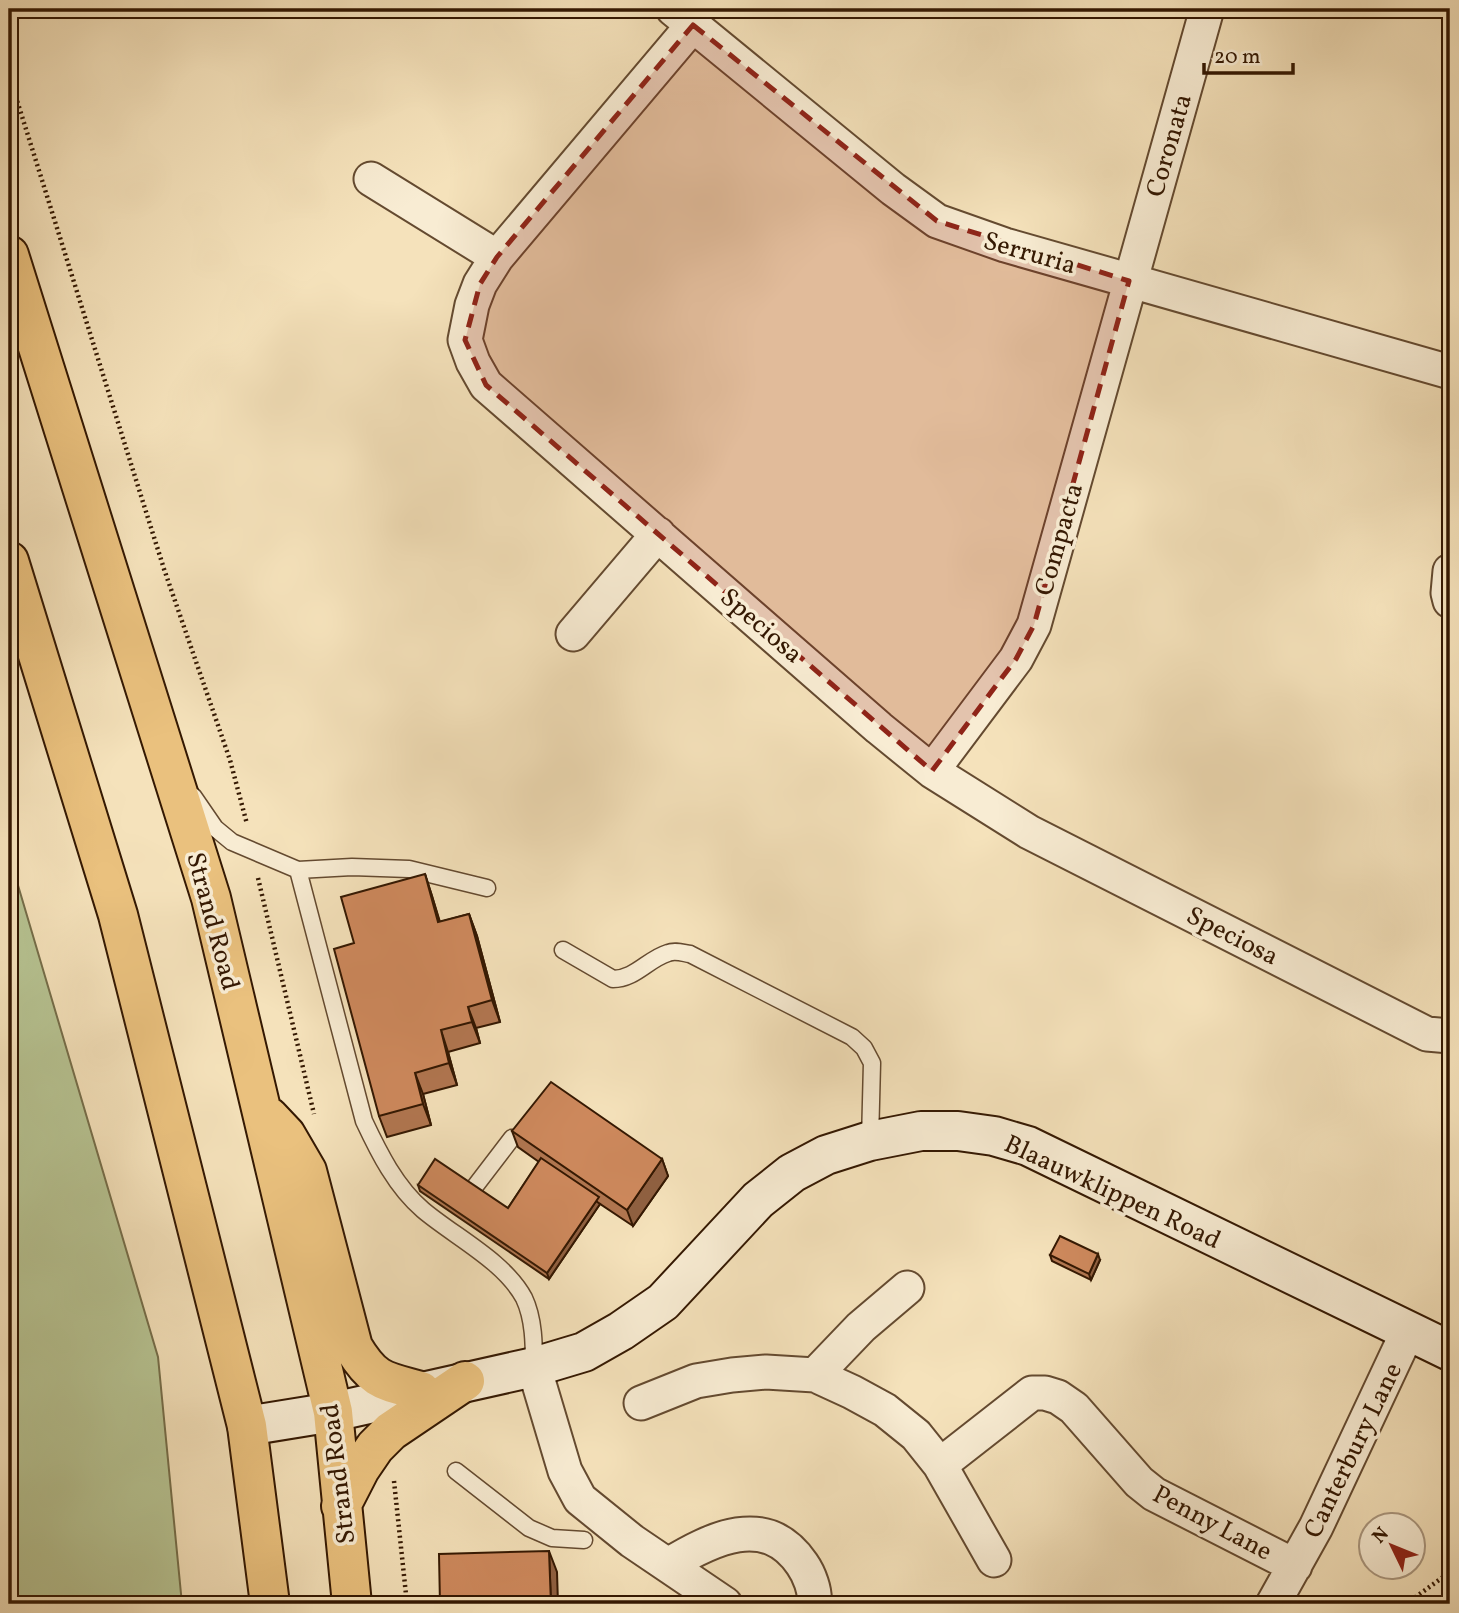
<svg xmlns="http://www.w3.org/2000/svg" width="1459" height="1613" viewBox="0 0 1459 1613" font-family="Vollkorn,serif">
  <rect width="100%" height="100%" fill="#f5e2bb"/>
  <filter id="stains"><feTurbulence type="fractalNoise" baseFrequency=".00286" numOctaves="4"/><feColorMatrix values="0 0 0 0 .2 0 0 0 0 .09 0 0 0 0 .02 0 0 0 .5 -.17"/></filter>
  <radialGradient id="worn" r=".72"><stop offset=".6" stop-color="#630" stop-opacity="0"/><stop offset="1" stop-color="#630" stop-opacity=".3"/></radialGradient>
  <path fill="#b7c493" stroke="#766e4a" stroke-width="2" d="M9 855 158 1357 182 1604H9Z"/>
  <g fill="none" stroke-linecap="round" stroke-linejoin="round">
    <defs>
      <path id="lane" d="M193 796 215 828 232 842 298 870 352 867 409 869 487 888
        M298 870 364 1121C379 1153 396 1187 423 1210 455 1237 504 1261 524 1298 534 1319 534 1345 534 1367
        M563 950 613 979C635 979 648 959 668 953 675 950 683 953 690 954L852 1037 864 1048 872 1063 870 1141
        M473 1189 512 1138
        M456 1471 529 1528 552 1538 584 1540"/>
      <path id="street" d="M673 9 893 189 937 221 1005 245 1450 372
        M693 25 497 257 480 284 472 305 465 340 473 362 486 385 879 728 932 771 1029 832 1427 1034 1450 1036
        M371 179 497 257
        M1450 571 1448 593 1450 601
        M573 634 658 534
        M932 771 1016 659 1034 625 1207 9
        M534 1367 565 1471 580 1499 632 1541 725 1604
        M815 1375 861 1327 907 1288
        M641 1403 696 1381 732 1375 766 1372 815 1375 852 1392 885 1410 916 1435 940 1465 994 1560
        M940 1465 1032 1393H1045L1058 1397 1074 1408 1139 1482 1154 1494 1295 1566
        M668 1565C711 1539 766 1511 802 1564 809 1574 816 1591 814 1604
        M1273 1604 1316 1527 1408 1331"/>
      <path id="secondary" d="M247 1426 333 1412 534 1367 584 1352 621 1331 663 1302 758 1200 792 1173 826 1155 870 1141 921 1131H958L994 1136 1028 1146 1450 1351"/>
      <path id="primary" d="M9 255 211 898 333 1412 352 1604
        M9 561 118 915 247 1426 270 1604
        M269 1117 286 1135 307 1171 353 1347C374 1382 384 1381 421 1391
        M341 1506 360 1469 375 1447 391 1431 465 1381"/>
    </defs>
    <use href="#lane" stroke="#644a30" stroke-width="19"/>
    <use href="#street" stroke="#644a30" stroke-width="37"/>
    <use href="#secondary" stroke="#341802" stroke-width="42"/>
    <use href="#primary" stroke="#341802" stroke-width="42"/>
    <path stroke="#341802" stroke-width="4.5" stroke-dasharray="2 3.5" stroke-linecap="butt" d="M9 75 164 569 230 760 247 824
      M258 878 314 1114
      M394 1481 407 1604
      M1406 1604 1450 1572"/>
    <use href="#lane" stroke="#f8ecd3" stroke-width="16"/>
    <use href="#street" stroke="#f8ecd3" stroke-width="33"/>
    <use href="#secondary" stroke="#f8ecd3" stroke-width="38"/>
    <use href="#primary" stroke="#eac17e" stroke-width="38"/>
  </g>
  <path fill="#b17650" stroke="#341802" stroke-width="2" d="M425 874 432 896 440 922 469 914 477 936 500 1022 476 1028 480 1043 448 1052 457 1085 423 1094 431 1125 387 1137 379 1116Z
    M512 1131 662 1159 668 1176 633 1226 600 1204 549 1279 420 1191 418 1185 508 1208 539 1162 518 1147Z
    M1050 1255 1100 1260 1091 1280 1052 1261Z"/>
  <path fill="#906041" stroke="#341802" stroke-width="2" d="M425 874 432 896 446 944 438 922Z
    M469 914 477 936 500 1022 492 1000Z
    M468 1007 476 1028 480 1043 472 1022Z
    M441 1030 448 1052 457 1085 449 1063Z
    M415 1073 423 1094 431 1125 423 1104Z
    M662 1159 668 1176 633 1226 627 1210Z
    M596 1201 600 1204 549 1279 547 1273Z
    M1098 1254 1100 1260 1091 1280 1089 1274Z
    M549 1551 557 1572 558 1604H551Z"/>
  <path fill="#ce895d" stroke="#341802" stroke-width="2" d="M425 874 438 922 469 914 492 1000 468 1007 472 1022 441 1030 449 1063 415 1073 423 1104 379 1116 334 949 354 943 341 897Z
    M551 1082 662 1159 627 1210 512 1131Z
    M541 1158 599 1197 547 1273 418 1185 435 1159 508 1208Z
    M1060 1236 1098 1254 1089 1274 1050 1255Z
    M549 1551 551 1604H440L439 1554Z"/>
  <path fill="#8f2418" fill-opacity="0.2" stroke="#8f2418" stroke-width="5" stroke-dasharray="14 9" stroke-linejoin="round" d="M693 25 937 221 1129 281 1034 625 1016 659 932 771 486 385 465 340 480 284 497 257Z"/>
  <g text-anchor="middle" stroke-width="7" stroke-linejoin="round" paint-order="stroke">
    <g font-size="26" fill="#341802" stroke="#f8ecd3">
      <text transform="translate(1168 145) rotate(-74)" y="9">Coronata</text>
      <text transform="translate(1030 252) rotate(16)" y="9">Serruria</text>
      <text transform="translate(1058 539) rotate(-74)" y="9">Compacta</text>
      <text transform="translate(762 625) rotate(41)" y="9">Speciosa</text>
      <text transform="translate(214 921) rotate(75)" y="9">Strand Road</text>
      <text transform="translate(1233 935) rotate(27)" y="9">Speciosa</text>
      <text transform="translate(1113 1191) rotate(25)" y="9">Blaauwklippen Road</text>
      <text transform="translate(1352 1450) rotate(-64)" y="9">Canterbury Lane</text>
      <text transform="translate(337 1474) rotate(-97)" y="9">Strand Road</text>
      <text transform="translate(1213 1522) rotate(28)" y="9">Penny Lane</text>
    </g>
  </g>
  <rect width="1459" height="1613" fill="none" stroke="#f5e2bb" stroke-width="35"/>
  <rect x="10" y="10" width="1438" height="1592" fill="none" stroke="#341802" stroke-width="3.5"/>
  <rect x="18" y="18" width="1424" height="1578" fill="none" stroke="#341802" stroke-width="2"/>
  <g transform="translate(1392 1546) rotate(313)"><circle r="33" fill="#f8ecd3" stroke="#aa977f" stroke-width="2"/>
  <path d="M0-5L12 26L0 18L-12 26Z" fill="#8f2418"/>
  <text y="-10" font-size="19" font-weight="bold" text-anchor="middle" fill="#341802">N</text>
  </g>
  <path d="M1204 63v10h89v-10" fill="none" stroke="#341802" stroke-width="3.5"/>
  <text x="1214" y="63" font-size="21" fill="#341802" stroke="#f8ecd3" stroke-width="5" paint-order="stroke">20 m</text>
  <rect width="100%" height="100%" filter="url(#stains)"/>
  <rect width="100%" height="100%" fill="url(#worn)"/>
</svg>
